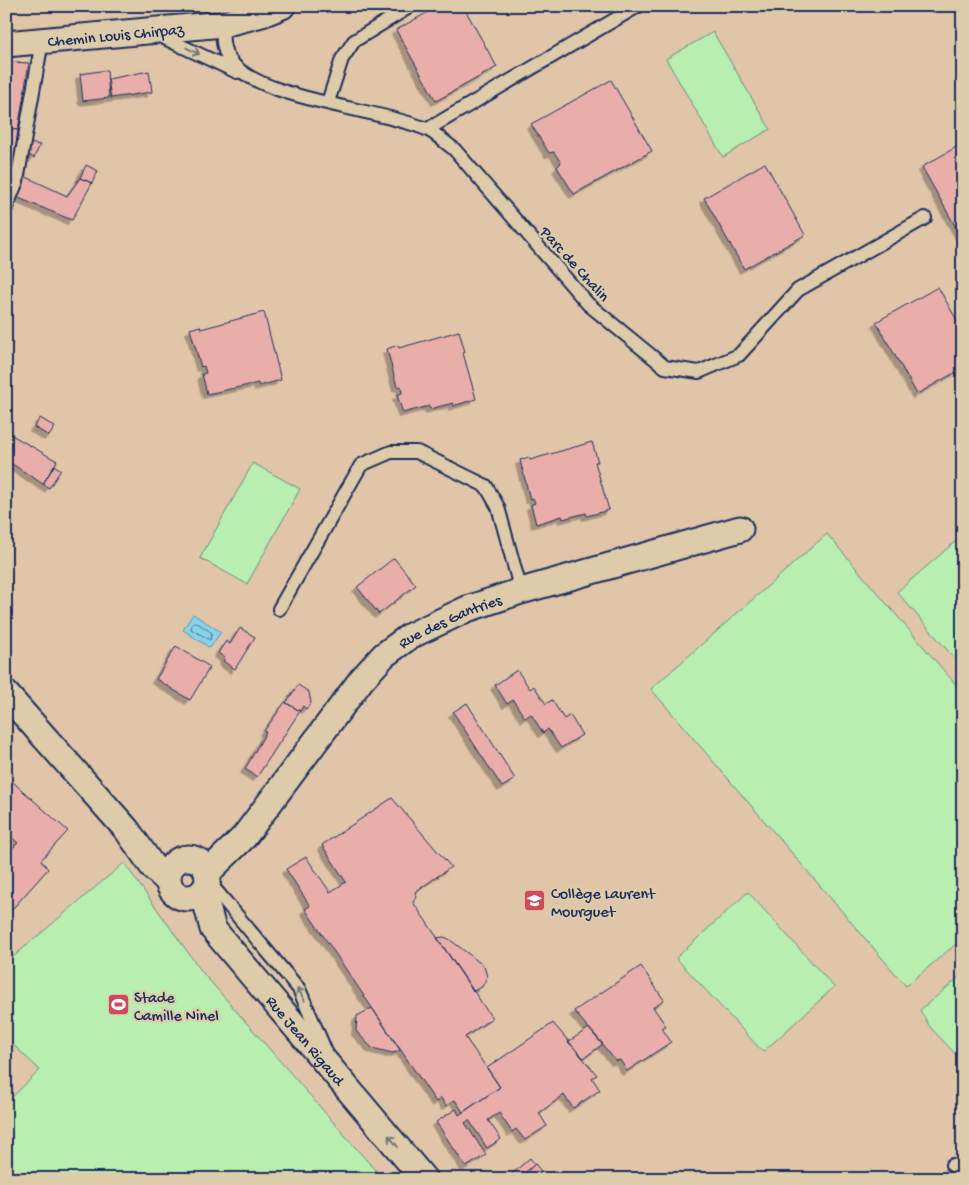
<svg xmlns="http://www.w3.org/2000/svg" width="969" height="1185" viewBox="0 0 969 1185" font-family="'Gochi Hand',sans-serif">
  <defs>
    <filter id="shadow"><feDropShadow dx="-4.5" dy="4.5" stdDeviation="0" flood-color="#0004"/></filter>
  </defs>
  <rect width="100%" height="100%" fill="#e0c5a9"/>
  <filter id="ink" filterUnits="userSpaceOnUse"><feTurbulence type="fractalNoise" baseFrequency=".02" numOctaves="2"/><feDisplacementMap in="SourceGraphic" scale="10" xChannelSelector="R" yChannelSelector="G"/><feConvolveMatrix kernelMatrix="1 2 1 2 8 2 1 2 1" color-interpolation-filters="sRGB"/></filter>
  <g filter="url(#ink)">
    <path fill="#b8eeaf" stroke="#6a8e86" d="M713 32 770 129 723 157 666 59Z
      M253 463 300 489 247 584 200 558Z
      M827 534 963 693V938L906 986 651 689Z
      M963 535V668L897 592Z
      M124 863 202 972 383 1179H6V1103L40 1070 6 1038V963Z
      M748 892 834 987 763 1052 676 958Z
      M963 974V1062L930 1027 920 1010Z"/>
    <path fill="#89d3e9" stroke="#5d91b1" d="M193 614 221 632 210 648 183 630Z"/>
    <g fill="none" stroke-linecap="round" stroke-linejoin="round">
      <path stroke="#477196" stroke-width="1" d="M196 622 212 633 210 640 191 629 193 623Z"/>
    </g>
    <path fill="#e9aeaa" stroke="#1b2f5e" filter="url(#shadow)" d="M439 6H463L497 67 436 101 396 30Z
      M11 62 29 63 18 130 6 128V87Z
      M107 70 109 98 83 101 80 74Z
      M149 71 152 92 111 98 108 79Z
      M611 80 652 151 574 194 557 167 561 163 554 152 549 153 531 124Z
      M6 128 18 130 15 155 6 153Z
      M29 143 40 145 34 158 27 154Z
      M963 143V238H962L922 167Z
      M765 163 805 235 744 269 704 198Z
      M86 165 98 171 92 183 80 178Z
      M22 175 67 196 80 178 92 183 72 220 16 197Z
      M938 287 963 331V368L917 394 876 322Z
      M264 312 281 380 259 386 258 383 207 394 202 374 206 373 204 366 201 367 190 329 200 326 201 329Z
      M459 331 465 352 463 353 476 399 453 406V403L430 409 429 406 403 413 397 395 402 393 401 386 397 387 387 349 398 345 399 348Z
      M40 418 55 427 49 436 34 427Z
      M10 434 57 461 43 484 6 460V440Z
      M592 442 598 462H595L609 510 587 516 586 513 563 519 562 516 536 524 531 505 535 503 533 498 530 499 520 460 529 457 530 460Z
      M54 465 61 470 49 488 43 484Z
      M394 558 416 585 379 614 357 587Z
      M240 628 255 637 235 669 223 661 225 658 218 653 226 641 230 644Z
      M176 646 210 667 190 700 156 679Z
      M517 670 530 689 534 686 546 704 552 700 564 719 570 715 582 735 561 748 548 729 543 733 531 714 525 718 513 700 507 704 495 685Z
      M298 685 309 692 311 703 306 709 303 706 300 711 286 703Z
      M285 702 300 711 257 777 245 769 266 732 264 731Z
      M467 703 515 779 502 787 453 712Z
      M6 776 68 831 41 860 48 869 6 916V855L18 843 6 832Z
      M392 798 451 867 415 892 417 897 413 902 492 1018 465 1037 500 1087 463 1112 455 1100 446 1106 441 1098 436 1102 305 909 310 906 286 869 306 857 330 892 346 882 322 845Z
      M444 937 449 939 484 966 487 977 482 987 473 991 437 938Z
      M641 966 664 1000 653 1007 666 1026 662 1028 671 1042 627 1071 620 1060 616 1061 574 1011Z
      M372 1008 400 1050 397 1052 392 1053 372 1048 356 1031 357 1016Z
      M553 1023 597 1075 592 1078 600 1090 573 1108 564 1095 539 1113 547 1126 525 1140 516 1129 512 1132 499 1113 488 1120 501 1139 487 1148 469 1120 465 1123 486 1155 466 1167 436 1122 456 1109 459 1115 500 1087 487 1068Z
      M589 1028 603 1044 584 1058 568 1042Z
      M530 1158 535 1164 521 1177 523 1179H506Z
      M535 1164 542 1172 535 1179H523L521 1177Z"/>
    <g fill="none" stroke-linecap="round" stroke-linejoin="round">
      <defs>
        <path id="service" d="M223 24C222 37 222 50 230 60 256 99 380 109 426 129 436 133 445 143 454 149L588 304 665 367 699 372 739 355 798 290 925 218
          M158 35 237 72
          M328 102 342 59 354 41 411 6
          M428 129 638 6
          M6 208 17 181 42 41
          M279 609 361 465 391 452H417L486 486 498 507 521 591
          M208 881 299 989 326 1052
          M952 1165 963 1172"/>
        <g id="minor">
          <path id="s1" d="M6 44 223 24 262 14 282 6"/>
          <path d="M6 694 127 830 153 867 168 881"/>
          <circle cx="188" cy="878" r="20"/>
          <path id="s2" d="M207 873 244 837 362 679 384 655 410 636 467 609 521 591 740 529"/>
          <path id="s3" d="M203 891 213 929 424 1179"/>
        </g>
      </defs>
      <use href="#service" stroke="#1b2f5e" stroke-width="16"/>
      <use href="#minor" stroke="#1b2f5e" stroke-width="29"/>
      <use href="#service" stroke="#decba9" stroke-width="12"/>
      <use href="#minor" stroke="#decba9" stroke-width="25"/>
    </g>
    <defs><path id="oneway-shaft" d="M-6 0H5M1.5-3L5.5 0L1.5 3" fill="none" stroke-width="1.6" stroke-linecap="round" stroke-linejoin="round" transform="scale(1.25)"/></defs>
    <g stroke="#737580">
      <use href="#oneway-shaft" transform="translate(193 51) rotate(27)"/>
      <use href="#oneway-shaft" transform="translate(301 994) rotate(-119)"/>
      <use href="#oneway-shaft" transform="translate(393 1141) rotate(-130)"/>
    </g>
  </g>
  <defs>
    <symbol id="school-square" viewBox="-11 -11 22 22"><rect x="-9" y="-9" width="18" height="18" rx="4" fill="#d1495b" stroke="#decba9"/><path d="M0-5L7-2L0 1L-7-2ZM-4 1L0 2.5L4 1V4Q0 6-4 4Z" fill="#fff"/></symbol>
    <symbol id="stadium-square" viewBox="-11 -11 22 22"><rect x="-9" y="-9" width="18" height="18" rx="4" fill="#d1495b" stroke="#decba9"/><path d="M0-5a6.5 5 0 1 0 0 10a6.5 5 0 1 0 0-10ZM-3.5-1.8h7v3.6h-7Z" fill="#fff"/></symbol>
  </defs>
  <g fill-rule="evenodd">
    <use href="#school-square" x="522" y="888" width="25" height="25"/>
    <use href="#stadium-square" x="106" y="992" width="25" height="25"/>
  </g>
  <g text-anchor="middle" stroke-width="4.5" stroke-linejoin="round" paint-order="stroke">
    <g font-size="16" fill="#1b2f5e" stroke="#decba9">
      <text dy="6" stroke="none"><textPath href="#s1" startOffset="110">Chemin Louis Chirpaz</textPath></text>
      <text transform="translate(576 263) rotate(48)" y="6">Parc de Chalin</text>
      <text dy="6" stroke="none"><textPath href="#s2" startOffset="356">Rue des Gantries</textPath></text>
      <text dy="6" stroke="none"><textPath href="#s3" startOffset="184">Rue Jean Rigaud</textPath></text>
    </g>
    <g font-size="16" fill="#1b2f5e" stroke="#decba9" text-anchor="start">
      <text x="551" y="898">Collège Laurent<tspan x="551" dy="18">Mourguet</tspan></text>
      <text x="134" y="1002">Stade<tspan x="134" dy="18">Camille Ninel</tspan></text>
    </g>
  </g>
  <rect width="969" height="1185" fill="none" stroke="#decba9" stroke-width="25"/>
  <rect x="12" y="12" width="944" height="1160" fill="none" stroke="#1b2f5e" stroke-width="2" filter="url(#ink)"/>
</svg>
